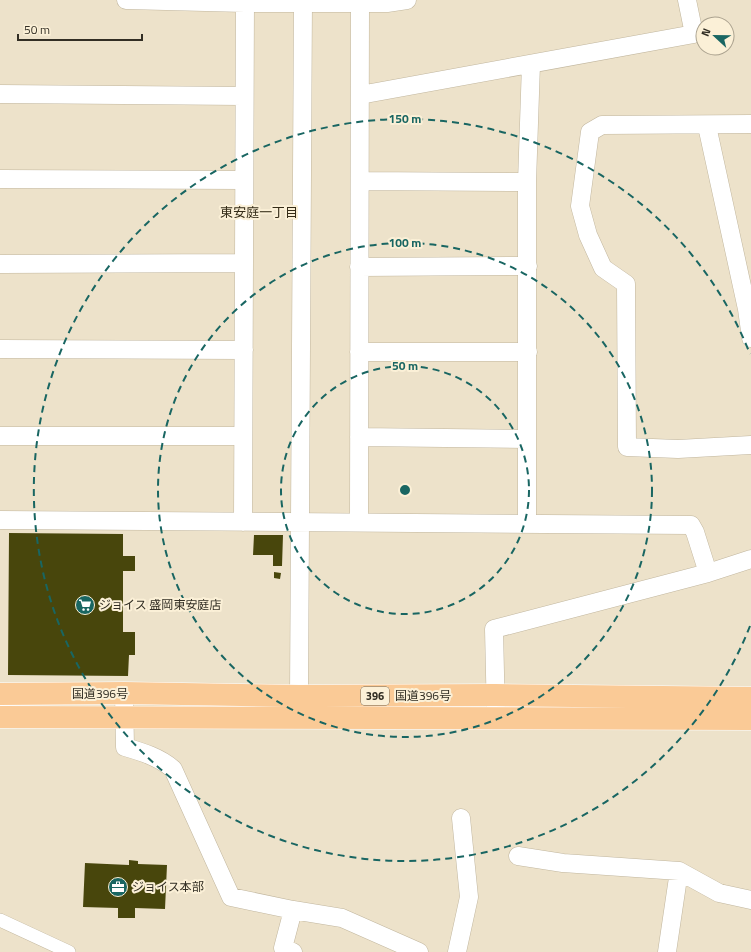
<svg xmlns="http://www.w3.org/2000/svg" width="751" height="952" viewBox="0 0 751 952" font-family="'Titillium Web','Noto Sans JP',sans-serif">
  <rect width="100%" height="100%" fill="#ede2ca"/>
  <path fill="#48460c" d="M9 533 123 534V556H135V571H123V632H135V655H129L128 676 8 675Z
    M254 535H283L282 566H273V555H253Z
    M274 572 281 573 280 579 274 578Z
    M129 860 138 861V864L167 865 165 909 135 908V918H118V908L83 907 85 863 129 865Z"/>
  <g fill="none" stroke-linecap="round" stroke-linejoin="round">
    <defs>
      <path id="pedestrian" d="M0 920 69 952"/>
      <path id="minor" d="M126 0 245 3H387L407 0
        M0 94 243 96
        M360 95 694 34 687 0
        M751 124 602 125 590 132 580 206 588 235 603 268 626 284 627 447 678 449 751 445
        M707 126 747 309 751 338
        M0 179 244 180
        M360 181 527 182
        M0 264 244 263
        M359 267 528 266
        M0 349 244 350
        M359 352H528
        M0 436H243
        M359 437 527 439
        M0 520 691 525 695 532 708 573
        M359 521 360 3
        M243 522 245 0
        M527 523V182L531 64
        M124 693 125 747C142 752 159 757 173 769L231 897 293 910
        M299 696 303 0
        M496 718 494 629 708 573 751 559
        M518 856 563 863 679 871 719 893 751 900
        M293 952 283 948 293 910 342 918 419 952
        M457 952 469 897 461 818
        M667 952 679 871"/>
      <path id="trunk" d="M0 694 124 693 299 696 495 695 751 698
        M0 717 751 719"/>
    </defs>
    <use href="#pedestrian" stroke="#c1b69e" stroke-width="14"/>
    <use href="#minor" stroke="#c1b69e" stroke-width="19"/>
    <use href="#trunk" stroke="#fff" stroke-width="23"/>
    <use href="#pedestrian" stroke="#fff" stroke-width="13"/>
    <use href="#minor" stroke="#fff" stroke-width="18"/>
    <use href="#trunk" stroke="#faca96" stroke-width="22"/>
  </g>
  <g fill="none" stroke="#196662" stroke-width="2" stroke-dasharray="7 5">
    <circle cx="405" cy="490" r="124"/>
    <circle cx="405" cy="490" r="247"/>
    <path d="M750 626A371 371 0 1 1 750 354"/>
  </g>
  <defs>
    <symbol id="supermarket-disc" viewBox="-11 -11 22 22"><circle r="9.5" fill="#196662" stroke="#fbf0d7"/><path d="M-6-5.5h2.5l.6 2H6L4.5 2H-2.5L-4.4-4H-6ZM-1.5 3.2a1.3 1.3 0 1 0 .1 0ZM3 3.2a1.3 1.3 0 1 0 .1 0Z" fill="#fff"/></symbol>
    <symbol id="office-disc" viewBox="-11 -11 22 22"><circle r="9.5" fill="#196662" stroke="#fbf0d7"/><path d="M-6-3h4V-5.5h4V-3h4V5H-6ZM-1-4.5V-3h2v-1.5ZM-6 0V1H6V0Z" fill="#fff"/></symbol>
  </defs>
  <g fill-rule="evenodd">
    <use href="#supermarket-disc" x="74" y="594" width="22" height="22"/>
    <use href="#office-disc" x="107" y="876" width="22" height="22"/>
  </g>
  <g text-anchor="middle" stroke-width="4" stroke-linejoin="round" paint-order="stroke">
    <rect fill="#fbf0d7" stroke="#6e685a" stroke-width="1" x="361" y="687" width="28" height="18" rx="3"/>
    <g font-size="11" font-weight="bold" fill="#322e24">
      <text x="375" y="700">396</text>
    </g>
    <g font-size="12" fill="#322e24" stroke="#fbf0d7" text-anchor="start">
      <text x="99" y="609">ジョイス 盛岡東安庭店</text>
      <text x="132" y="891">ジョイス本部</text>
    </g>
    <g font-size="12" fill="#322e24" stroke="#fbf0d7">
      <text x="100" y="698">国道396号</text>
      <text x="423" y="700">国道396号</text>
    </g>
    <g font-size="13" fill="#352c18" stroke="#fbf0d7">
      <text x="259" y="217">東安庭一丁目</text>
    </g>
  </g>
  <circle cx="405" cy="490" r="6" fill="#196662" stroke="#fbf0d7" stroke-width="2"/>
  <g font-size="12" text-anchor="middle" font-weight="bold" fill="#196662" stroke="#fbf0d7" stroke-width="4" stroke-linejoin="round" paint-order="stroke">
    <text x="405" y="123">150 m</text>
    <text x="405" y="247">100 m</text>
    <text x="405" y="370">50 m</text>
  </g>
  <g transform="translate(715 36) rotate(292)"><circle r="19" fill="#fbf0d7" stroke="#aba28f"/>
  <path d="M0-3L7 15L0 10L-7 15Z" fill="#196662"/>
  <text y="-6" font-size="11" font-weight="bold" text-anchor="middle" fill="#322e24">N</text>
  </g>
  <path d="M18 34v6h124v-6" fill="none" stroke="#322e24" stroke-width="2"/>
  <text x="24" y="34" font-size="12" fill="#322e24" stroke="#fbf0d7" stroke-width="3" paint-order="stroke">50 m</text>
</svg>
